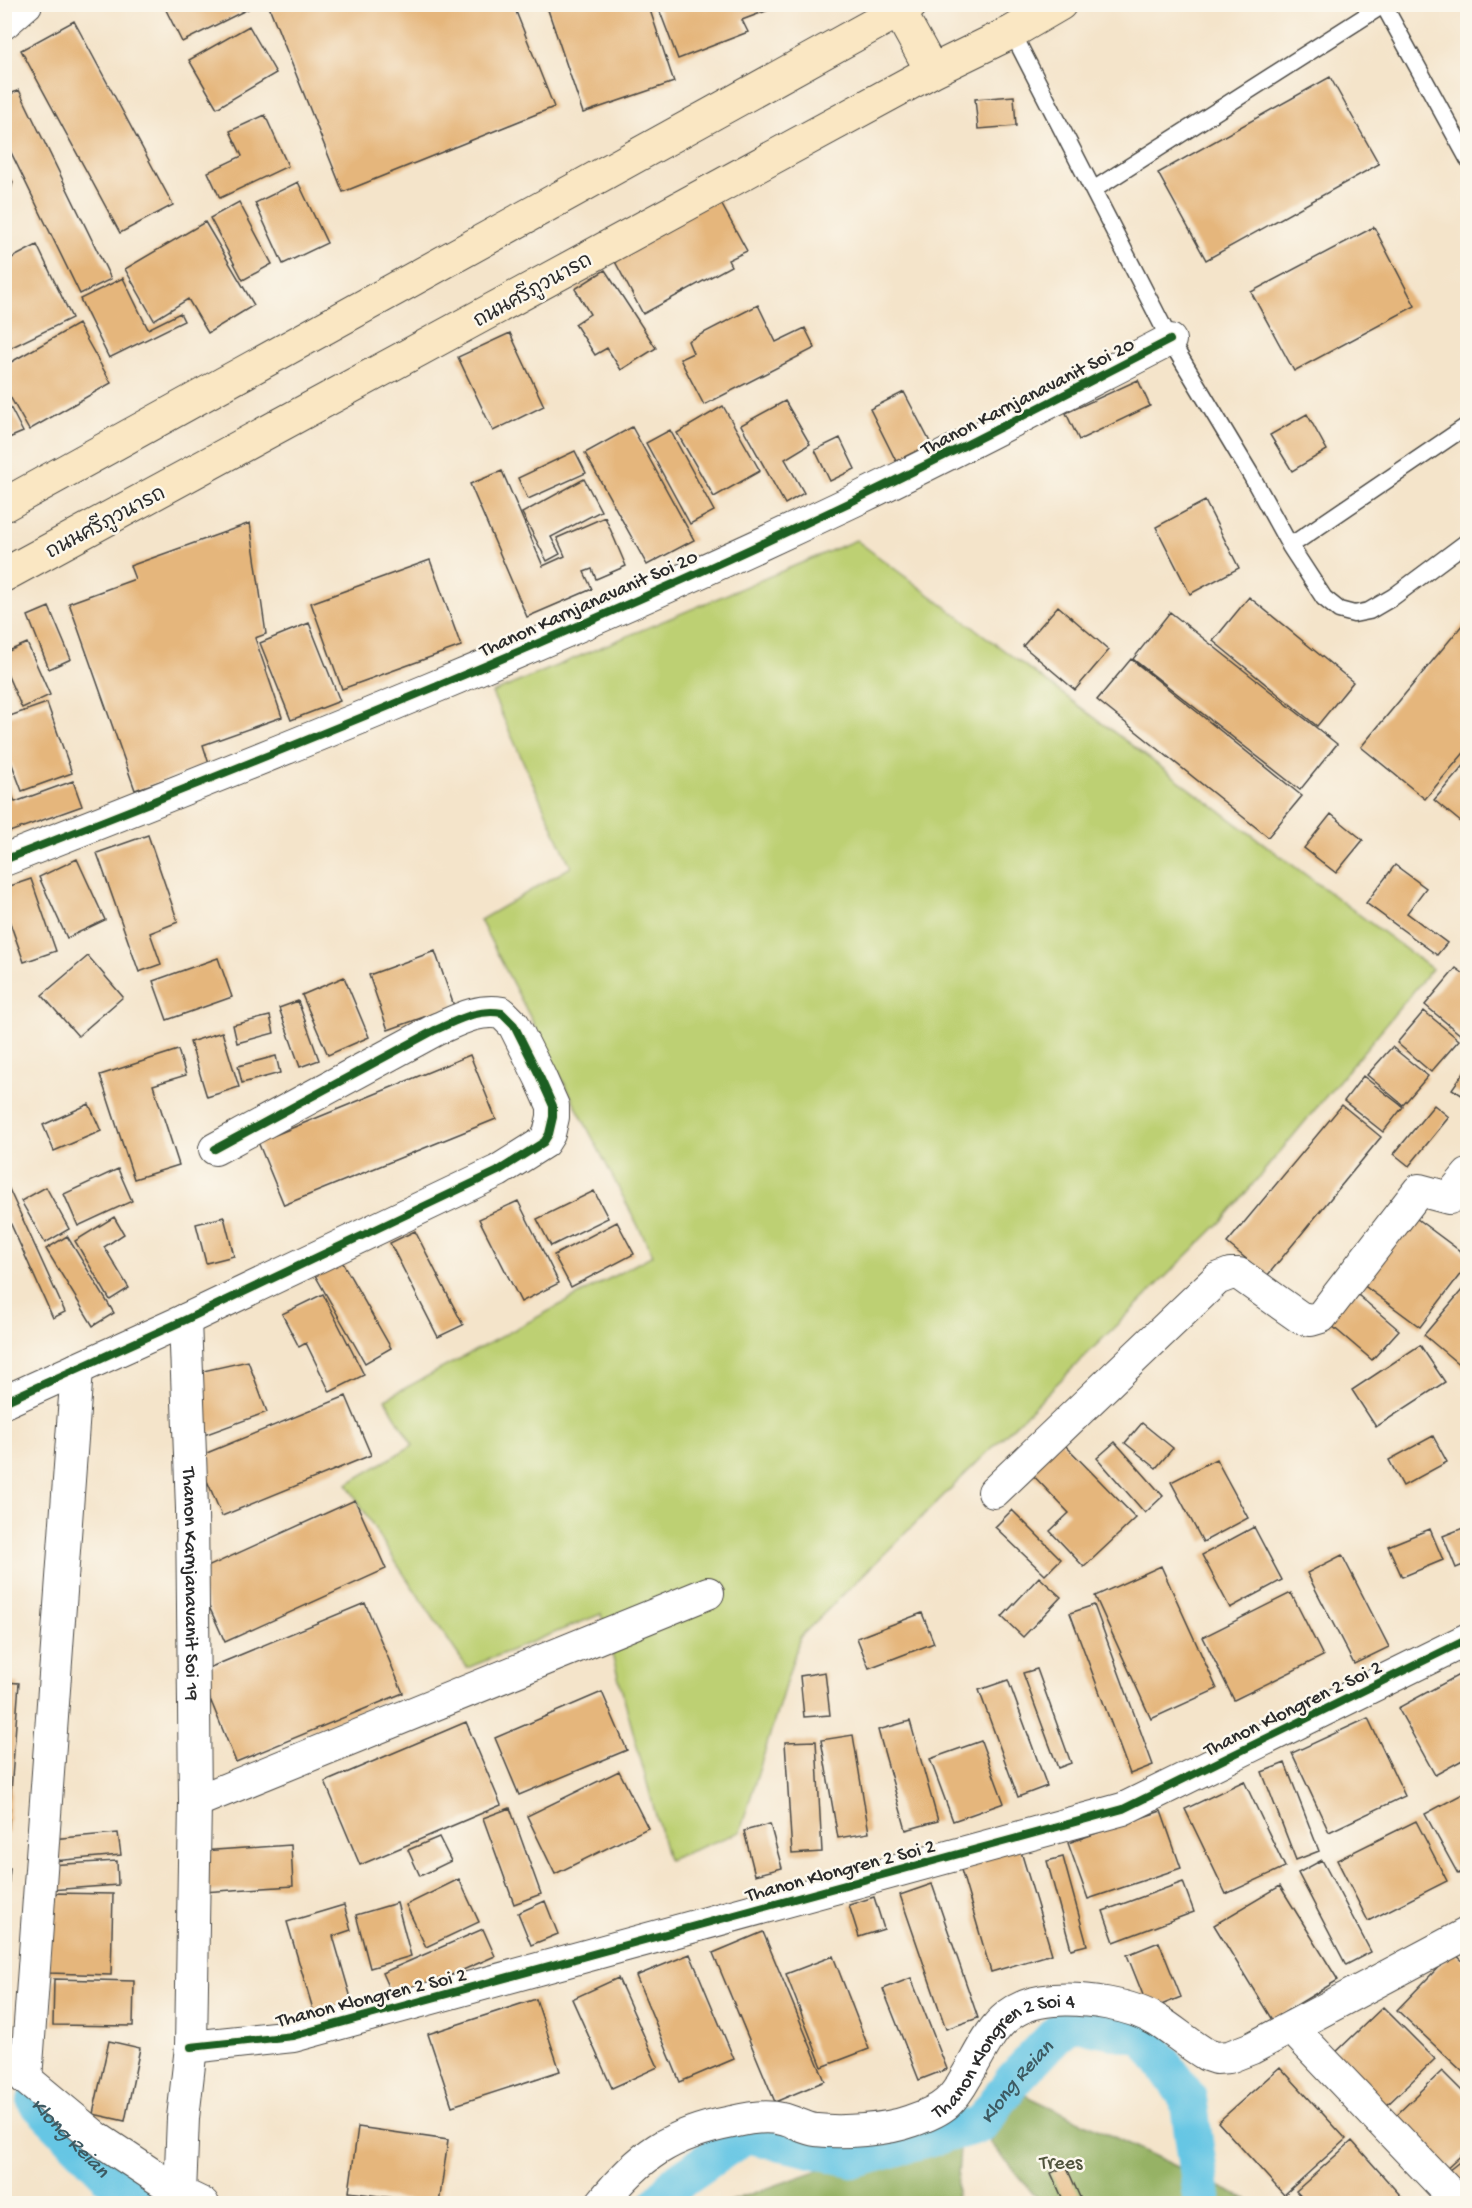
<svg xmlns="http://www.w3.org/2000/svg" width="1472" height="2208" viewBox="0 0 1472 2208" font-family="'Gochi Hand','Playpen Sans Thai',sans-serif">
  <rect width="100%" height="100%" fill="#fbf7ec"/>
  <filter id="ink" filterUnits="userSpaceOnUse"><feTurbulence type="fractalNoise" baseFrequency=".0167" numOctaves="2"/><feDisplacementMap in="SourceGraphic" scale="12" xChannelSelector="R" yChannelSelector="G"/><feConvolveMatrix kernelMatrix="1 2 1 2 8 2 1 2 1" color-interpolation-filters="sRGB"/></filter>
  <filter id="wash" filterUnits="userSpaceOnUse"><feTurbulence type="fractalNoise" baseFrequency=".008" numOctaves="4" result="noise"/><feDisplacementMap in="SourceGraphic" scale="24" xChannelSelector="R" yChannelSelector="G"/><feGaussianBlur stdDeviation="1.35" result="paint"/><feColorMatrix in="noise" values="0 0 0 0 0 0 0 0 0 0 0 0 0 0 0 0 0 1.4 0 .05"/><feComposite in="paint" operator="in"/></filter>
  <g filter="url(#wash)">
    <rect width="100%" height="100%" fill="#f4e4ca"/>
    <path fill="#bdd073" stroke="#747e4f" stroke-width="1.5" d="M856 540 1432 969 1223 1220 800 1637 740 1832 668 1860 601 1614 467 1668 395 1561 347 1484 413 1445 385 1399 653 1255 480 920 571 867 492 693Z"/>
    <path fill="#96b265" stroke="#606e48" stroke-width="1.5" d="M1025 2095 1254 2203H1041L990 2142Z
      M962 2120 956 2203H725Z"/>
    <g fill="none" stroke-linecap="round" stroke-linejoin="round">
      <g stroke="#66c6e4" stroke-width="38">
        <path id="s1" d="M36 2101 135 2202 139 2204"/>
        <path id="s2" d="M658 2204 677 2182 746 2134 856 2159 981 2124 1014 2079 1069 2021 1145 2037 1188 2098 1203 2204"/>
      </g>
    </g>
    <g id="blocks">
      <path fill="#e5b67b" d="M163 4H258L182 42Z
        M268 4H513L554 107 343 192Z
        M546 4H648L674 82 583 113Z
        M657 4H782V5L742 20 748 32 678 59Z
        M74 21 173 205 120 233 21 50Z
        M249 26 276 73 217 108 189 60Z
        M1330 77 1379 164 1206 260 1158 173Z
        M19 90 111 279 80 294 4 138V97Z
        M1014 96 1016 126 978 129 975 99Z
        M265 115 288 166 220 198 208 172 242 156 230 131Z
        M4 167 13 182 5 212H4Z
        M298 182 327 243 283 264 255 203Z
        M717 196 747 251 728 260 731 266 643 314 611 254Z
        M239 202 272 264 243 280 210 218Z
        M205 222 254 305 208 333 188 299 154 320 125 269Z
        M1374 227 1415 306 1294 371 1251 292Z
        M37 245 72 318 6 350 10 259Z
        M605 270 656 348 621 370 607 348 595 355 575 324 590 314 575 289Z
        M123 278 148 329 180 313 184 321 109 358 80 299Z
        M758 305 776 342 805 328 815 348 704 405 680 359 693 353 688 341Z
        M78 324 111 383 29 430 4 386V366Z
        M510 333 544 406 493 431 458 357Z
        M1138 380 1150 406 1079 440 1066 413Z
        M904 392 931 444 896 461 870 409Z
        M4 395 23 432 4 440Z
        M785 401 810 444 785 459 804 493 785 504 741 425Z
        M723 406 760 471 714 497 677 433Z
        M1307 414 1327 450 1292 471 1270 435Z
        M632 427 694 540 647 565 585 453Z
        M670 430 714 511 690 524 646 443Z
        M840 438 855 469 830 481 815 450Z
        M575 451 586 473 528 499 518 478Z
        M502 471 543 566 565 556 557 538 605 517 626 566 596 579 592 569 584 572 592 589 527 617 470 484Z
        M584 479 601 511 551 537 560 554 547 561 522 513Z
        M1205 501 1239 568 1190 594 1156 527Z
        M250 523 266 634 255 638 282 717 203 745 209 764 135 790 69 603 135 579 130 566Z
        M430 560 461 646 342 689 311 603Z
        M1249 597 1353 682 1317 726 1213 641Z
        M1058 606 1109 650 1075 690 1023 646Z
        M49 607 71 659 49 669 28 616Z
        M1170 612 1337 744 1300 790 1133 659Z
        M1468 618V748L1425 799 1361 747Z
        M309 623 340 701 291 720 260 643Z
        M27 643 50 695 22 708 4 667V653Z
        M1131 659 1302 796 1268 837 1097 700Z
        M47 703 72 773 22 791 4 743V718Z
        M1468 761V828L1434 800Z
        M4 776 15 802 73 781 82 806 4 834Z
        M1331 814 1363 840 1336 873 1304 848Z
        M148 835 178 922 150 933 161 964 139 972 97 853Z
        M77 859 105 920 67 938 39 877Z
        M1395 865 1426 888 1407 913 1447 943 1437 955 1366 903Z
        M31 879 56 951 24 962 4 906V888Z
        M435 951 454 1006 388 1030 369 975Z
        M88 956 123 997 78 1036 42 995Z
        M218 958 232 997 167 1020 153 981Z
        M1456 968 1468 977V1030L1462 1036 1425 1005Z
        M344 977 369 1037 328 1055 302 995Z
        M298 1001 319 1060 300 1067 279 1008Z
        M1424 1011 1459 1040 1431 1072 1397 1043Z
        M270 1016 274 1033 237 1043 233 1025Z
        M222 1032 239 1087 207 1097 190 1042Z
        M1392 1047 1428 1076 1403 1105 1367 1075Z
        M178 1050 186 1075 153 1085 179 1165 134 1179 100 1075Z
        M470 1055 496 1119 284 1205 258 1142Z
        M276 1056 280 1073 242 1083 238 1066Z
        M1466 1069 1468 1070V1099L1452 1089Z
        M1363 1076 1403 1107 1383 1132 1344 1101Z
        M89 1104 101 1131 54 1151 43 1125Z
        M1342 1105 1381 1137 1267 1276 1227 1243Z
        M1434 1105 1449 1117 1409 1166 1394 1154Z
        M118 1169 132 1201 78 1226 64 1194Z
        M46 1187 69 1229 45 1243 21 1201Z
        M9 1189 65 1312 53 1318 5 1211V1191Z
        M594 1191 608 1218 551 1246 537 1219Z
        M518 1201 559 1283 521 1302 479 1219Z
        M1413 1216 1468 1257V1264L1420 1327 1362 1284Z
        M114 1217 124 1234 104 1247 129 1288 110 1300 75 1241Z
        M224 1217 234 1256 206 1263 196 1224Z
        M617 1222 634 1254 571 1287 554 1255Z
        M415 1231 463 1325 438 1337 390 1243Z
        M67 1236 114 1313 93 1326 46 1249Z
        M341 1260 391 1348 365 1363 315 1275Z
        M1468 1283V1372L1424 1335Z
        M1351 1289 1399 1330 1372 1360 1325 1320Z
        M323 1294 364 1375 330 1392 306 1343 299 1347 282 1314Z
        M1420 1345 1445 1382 1376 1427 1352 1390Z
        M248 1361 267 1412 196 1438 194 1373Z
        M346 1396 371 1455 222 1516 197 1457Z
        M1142 1423 1173 1448 1156 1468 1125 1443Z
        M1433 1436 1447 1462 1403 1486 1389 1460Z
        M1061 1441 1136 1518 1084 1567 1050 1531 1069 1513 1029 1471Z
        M1115 1442 1163 1496 1145 1513 1097 1458Z
        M1216 1459 1248 1518 1203 1542 1171 1482Z
        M355 1500 386 1569 225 1642 194 1573Z
        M1012 1510 1061 1559 1045 1575 995 1527Z
        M1468 1526V1563L1456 1568 1443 1536Z
        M1254 1527 1282 1580 1230 1608 1202 1555Z
        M1430 1529 1443 1560 1402 1577 1388 1546Z
        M1342 1555 1389 1647 1354 1664 1307 1573Z
        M1161 1566 1217 1689 1151 1719 1095 1596Z
        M1039 1577 1061 1597 1023 1637 1002 1617Z
        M1291 1593 1323 1656 1234 1700 1203 1637Z
        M365 1603 403 1693 236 1762 199 1672Z
        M1094 1605 1153 1765 1130 1774 1070 1613Z
        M922 1613 934 1643 869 1668 857 1638Z
        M1037 1669 1071 1763 1058 1768 1023 1673Z
        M1468 1670V1757L1435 1775 1398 1708Z
        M825 1672 830 1715 804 1717 800 1676Z
        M1008 1680 1047 1786 1018 1797 979 1690Z
        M5 1682 19 1683 8 1833 5 1832Z
        M602 1692 627 1750 519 1795 495 1738Z
        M1368 1718 1405 1796 1329 1832 1292 1753Z
        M910 1721 938 1821 906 1830 878 1730Z
        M466 1722 501 1805 360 1865 325 1782Z
        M853 1735 869 1833 838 1838 821 1740Z
        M816 1741 822 1852 792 1854 785 1742Z
        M981 1741 1004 1803 953 1821 930 1759Z
        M1285 1763 1319 1851 1296 1860 1262 1772Z
        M619 1771 648 1828 555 1874 527 1816Z
        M1244 1781 1285 1867 1226 1894 1185 1809Z
        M1468 1791V1869L1458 1874 1425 1814Z
        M510 1808 541 1894 514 1904 483 1818Z
        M1161 1811 1181 1868 1088 1899 1068 1843Z
        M1416 1821 1447 1881 1368 1921 1337 1860Z
        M770 1824 782 1868 755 1875 744 1831Z
        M118 1833 121 1855 53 1861 51 1839Z
        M439 1837 451 1861 420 1876 408 1850Z
        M291 1845 293 1886 203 1892 201 1851Z
        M1019 1845 1052 1954 991 1972 959 1863Z
        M1063 1857 1087 1945 1071 1949 1047 1861Z
        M1322 1860 1371 1952 1346 1965 1298 1873Z
        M117 1861 118 1885 50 1890 48 1865Z
        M4 1868H10L6 1914H4Z
        M459 1879 479 1922 426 1947 406 1905Z
        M1183 1882 1194 1912 1114 1942 1103 1911Z
        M932 1884 978 2018 946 2029 900 1895Z
        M1280 1886 1338 1980 1272 2020 1214 1925Z
        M51 1893 113 1894 111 1975 49 1973Z
        M874 1897 884 1929 859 1937 849 1905Z
        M545 1901 558 1934 531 1945 518 1913Z
        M397 1903 411 1956 370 1968 356 1915Z
        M344 1905 351 1930 333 1936 353 2005 315 2016 287 1922Z
        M483 1929 495 1956 394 2000 382 1973Z
        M763 1932 825 2081 775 2102 713 1953Z
        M1159 1942 1181 1997 1149 2010 1127 1955Z
        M1453 1952 1468 1966V2070L1464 2073 1397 2010Z
        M690 1954 734 2059 680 2082 636 1976Z
        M833 1956 869 2049 822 2067 786 1974Z
        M618 1978 658 2067 612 2088 572 1999Z
        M911 1978 947 2069 919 2080 883 1989Z
        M54 1979 134 1981 133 2026 53 2025Z
        M536 1999 560 2071 452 2106 428 2034Z
        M1383 2007 1435 2059 1383 2109 1331 2057Z
        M109 2041 140 2048 125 2121 93 2114Z
        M1280 2067 1346 2139 1284 2195 1218 2122Z
        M1442 2071 1468 2097V2149L1442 2173 1390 2121Z
        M358 2127 448 2140 439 2204 349 2192Z
        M1352 2141 1408 2204H1308L1296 2191Z
        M1468 2155V2203L1443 2175Z
        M1066 2166 1083 2204H1065L1051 2173Z"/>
    </g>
  </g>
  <g filter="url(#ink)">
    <use href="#blocks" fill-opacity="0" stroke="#494743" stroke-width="1.5"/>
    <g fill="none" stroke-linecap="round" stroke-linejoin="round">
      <defs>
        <path id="service" d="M1383 4 1468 159
          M1012 32 1170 340 1251 475 1290 546 1324 598 1339 610 1354 614 1369 611 1393 597 1468 541
          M1093 190 1383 5
          M1290 546 1468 425"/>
        <g id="minor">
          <path d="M4 23 26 4"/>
          <path d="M4 860C291 748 577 633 855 500 961 449 1065 394 1170 340"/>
          <path id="s3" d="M185 1320 192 1509 195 1802 191 2047 183 2118 180 2193 203 2204"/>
          <path d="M4 1402 185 1320 498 1171 544 1142 549 1134 553 1117V1106L540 1077 514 1025 502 1013C478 1008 456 1021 435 1030L215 1149"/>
          <path d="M994 1492 1217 1279 1230 1274H1239L1301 1318 1311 1320 1321 1317 1419 1190 1449 1198 1468 1175"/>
          <path d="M195 1802 708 1593"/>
          <path d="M1292 2028 1460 2204"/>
          <path d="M191 2047 293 2036 1123 1809 1468 1639"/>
          <path d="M4 2056 26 2079 77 1369"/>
          <path d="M26 2079 97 2138 180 2193"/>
          <path id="s4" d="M601 2204C640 2155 670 2134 732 2122 748 2118 766 2115 782 2119 793 2121 805 2129 816 2130 842 2133 887 2130 911 2121 923 2117 937 2112 947 2103 955 2096 961 2086 966 2077 989 2038 999 2004 1053 2000 1085 1998 1131 2004 1158 2021 1175 2032 1190 2045 1207 2055L1216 2058 1229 2057 1252 2048 1468 1933"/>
        </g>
        <path id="secondary" d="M899 11 932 71
          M4 505 911 4
          M4 575 932 71 1012 32 1060 4"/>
      </defs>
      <use href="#service" stroke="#494743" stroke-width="19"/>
      <use href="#minor" stroke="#494743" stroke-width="34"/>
      <use href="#secondary" stroke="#494743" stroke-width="35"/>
      <use href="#service" stroke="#fff" stroke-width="16"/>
      <use href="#minor" stroke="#fff" stroke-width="32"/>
      <use href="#secondary" stroke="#fae7c3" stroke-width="33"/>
      <defs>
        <path id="cycleway" d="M4 860C291 748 577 633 855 500 961 449 1065 394 1170 340
          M4 1402 185 1320 498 1171 544 1142 549 1134 553 1117V1106L540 1077 514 1025 502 1013C478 1008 456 1021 435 1030L215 1149
          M191 2047 293 2036 1123 1809 1468 1639"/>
      </defs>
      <use href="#cycleway" stroke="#fbf7ec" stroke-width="11"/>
      <use href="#cycleway" stroke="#1b5e20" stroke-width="8"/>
    </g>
  </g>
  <g text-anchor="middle" stroke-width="5" stroke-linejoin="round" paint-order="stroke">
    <g font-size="20" fill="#2b2b2b" stroke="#fbf7ec">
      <text transform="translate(532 289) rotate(-29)" y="7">ถนนศรีภูวนารถ</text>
      <text transform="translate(1027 395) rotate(-27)" y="7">Thanon Karnjanavanit Soi 20</text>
      <text transform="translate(105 521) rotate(-28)" y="7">ถนนศรีภูวนารถ</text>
      <text transform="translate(588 602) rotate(-24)" y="7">Thanon Karnjanavanit Soi 20</text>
      <text dy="7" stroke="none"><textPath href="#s3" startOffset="264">Thanon Karnjanavanit Soi 19</textPath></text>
      <text transform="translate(1292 1707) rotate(-26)" y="7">Thanon Klongren 2 Soi 2</text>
      <text transform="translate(840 1869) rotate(-15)" y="7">Thanon Klongren 2 Soi 2</text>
      <text transform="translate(371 1996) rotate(-14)" y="7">Thanon Klongren 2 Soi 2</text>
      <text dy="7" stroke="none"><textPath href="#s4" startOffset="462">Thanon Klongren 2 Soi 4</textPath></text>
    </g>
    <g font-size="20" fill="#50543d" stroke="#fbf7ec">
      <text x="1061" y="2168">Trees</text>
    </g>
    <g font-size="21" font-style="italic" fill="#3d5a62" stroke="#fbf7ec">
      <text dy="7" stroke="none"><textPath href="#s2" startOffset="411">Klong Reian</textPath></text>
      <text dy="7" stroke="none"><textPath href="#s1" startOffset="50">Klong Reian</textPath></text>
    </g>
  </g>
  <rect width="1472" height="2208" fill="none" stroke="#fbf7ec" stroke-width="24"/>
</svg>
